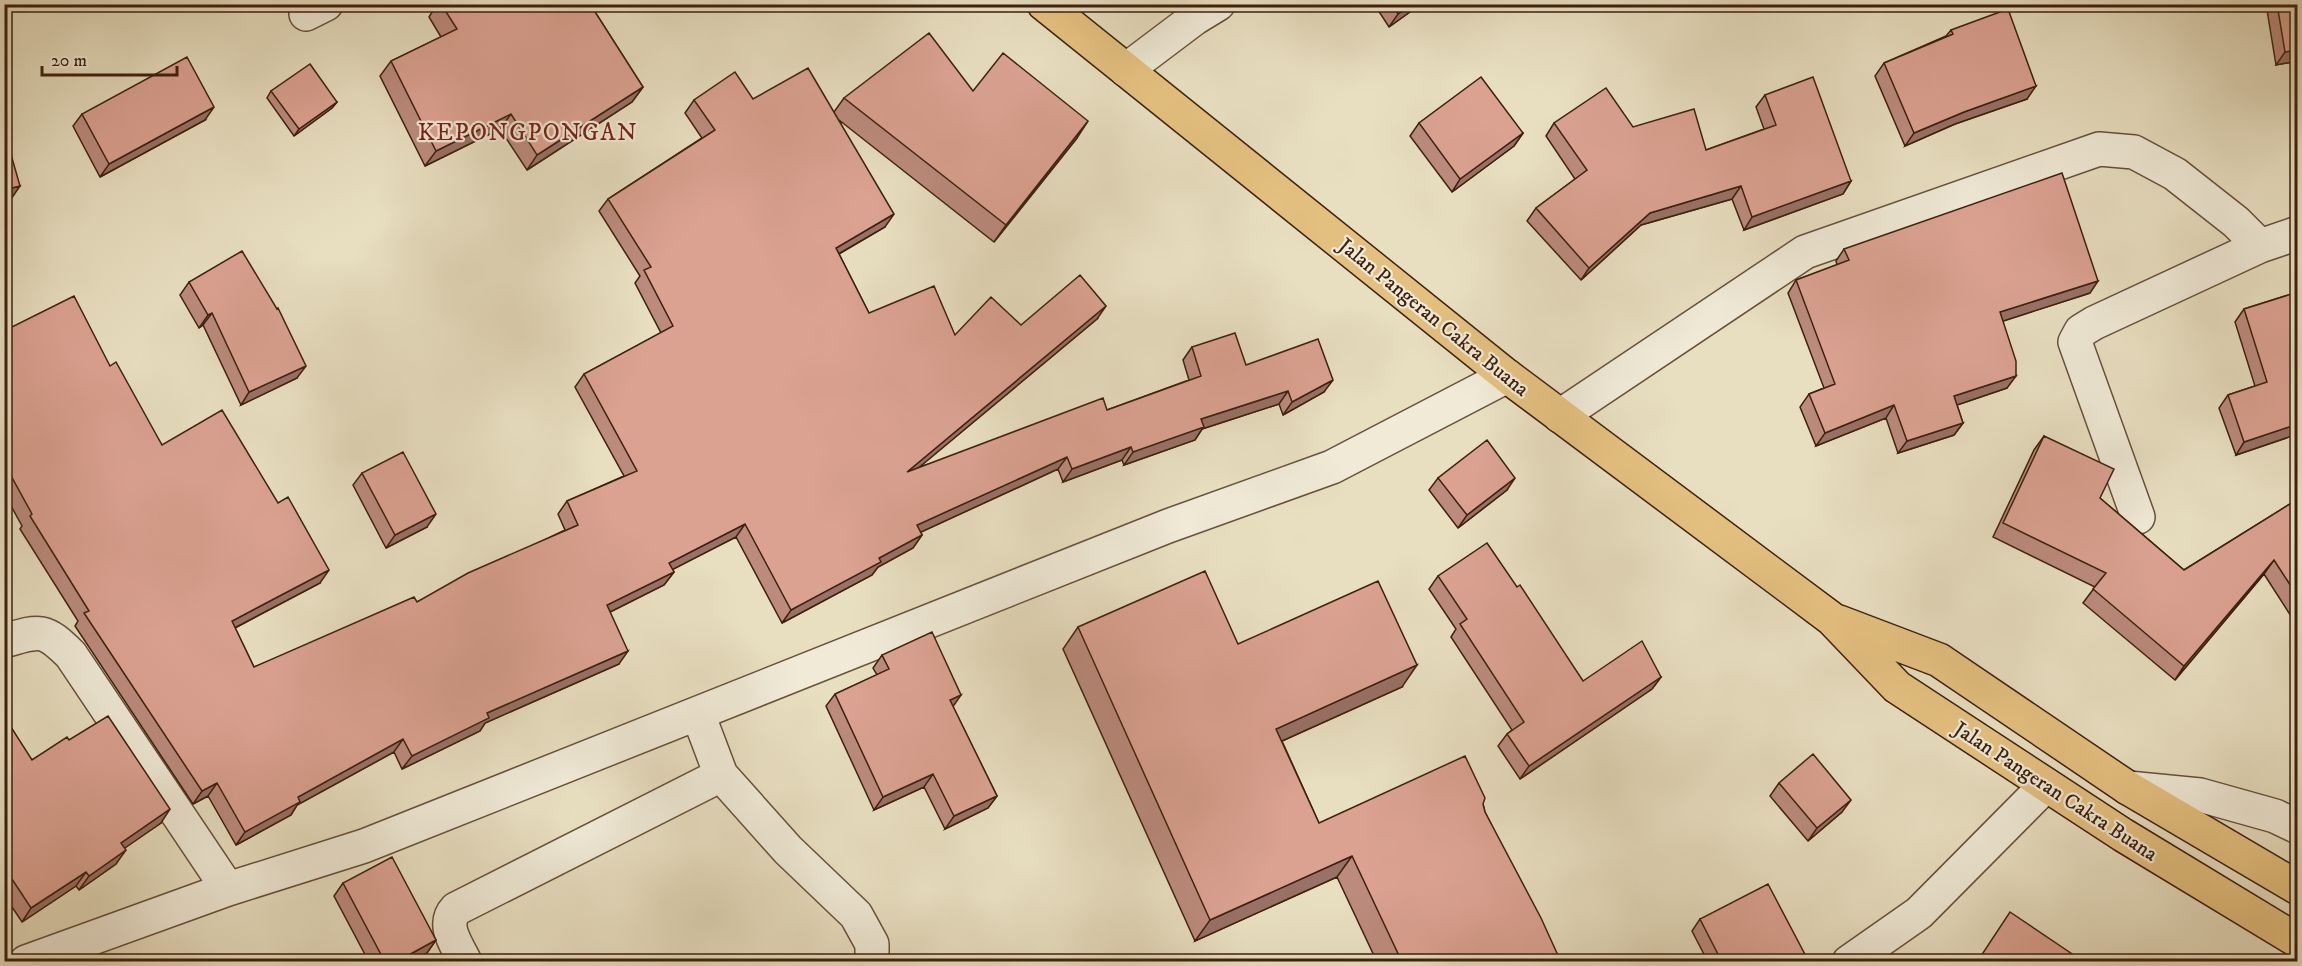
<svg xmlns="http://www.w3.org/2000/svg" width="2302" height="966" viewBox="0 0 2302 966" font-family="'IM FELL DW Pica',serif">
  <rect width="100%" height="100%" fill="#e8dfc1"/>
  <filter id="stains"><feTurbulence type="fractalNoise" baseFrequency=".00333" numOctaves="4"/><feColorMatrix values="0 0 0 0 .2 0 0 0 0 .09 0 0 0 0 .02 0 0 0 .5 -.17"/></filter>
  <radialGradient id="worn" r=".72"><stop offset=".6" stop-color="#630" stop-opacity="0"/><stop offset="1" stop-color="#630" stop-opacity=".3"/></radialGradient>
  <g fill="none" stroke-linecap="round" stroke-linejoin="round">
    <defs>
      <path id="minor" d="M306 14 326 4
        M1126 70 1195 18 1218 4
        M1560 416 1805 252 2099 149 2134 152 2175 174 2236 222 2260 246
        M2138 517 2075 342 2081 331 2094 323 2260 246 2298 233
        M4 641C40 630 44 628 71 655L228 889
        M698 714 721 775 788 850 856 915 872 944V962
        M2128 788 2200 795 2275 816 2298 827
        M26 962 228 889 364 846 1168 526 1332 467 1507 376
        M465 962C457 945 441 925 456 909L721 775
        M1849 962 1919 913 2046 785"/>
      <path id="major" d="M1044 4 1507 376 1832 619 1897 687 2123 835 2298 941
        M1839 622 1939 660 2128 788 2298 888"/>
    </defs>
    <use href="#minor" stroke="#67503b" stroke-width="36"/>
    <use href="#major" stroke="#3c210e" stroke-width="36"/>
    <use href="#minor" stroke="#f0ead7" stroke-width="33"/>
    <use href="#major" stroke="#e4c080" stroke-width="33"/>
  </g>
  <path fill="#bc8b7e" stroke="#3c210e" stroke-width="1.5" d="M437 4H590L643 87 632 102 527 170 500 129 425 166 380 76 391 61 441 37 429 17Z
    M1374 4H1421L1389 27Z
    M2266 4H2298V61L2276 65Z
    M1951 30 2027 99 1955 124 1905 146 1875 76 1884 63 1946 36Z
    M271 91 337 102 332 108 294 136 267 98Z
    M973 91 1077 138 994 242 839 120 885 227 839 254 869 313 955 335 1021 325 1097 319 919 467 1107 410 1189 380 1183 360 1192 347 1324 392 1283 415 1279 404 1202 429 1195 440 1124 465 1122 460 1063 482 1058 469 921 532 922 535 913 548 878 567 872 575 782 623 736 537 672 569 674 572 664 585 610 612 619 664 485 723 480 731 402 769 394 752 297 805 291 815 236 845 208 796 193 804 75 626 78 621 20 529 22 526 4 493V311L12 327 110 366 162 445 320 583 235 628 254 667 417 602 565 530 558 514 567 501 624 476 575 387 584 374 661 333 635 283 640 276 599 211 608 199 702 138 685 113 694 100 753 99 834 112 844 98Z
    M1765 95 1851 181 1843 194 1744 230 1732 199 1641 225 1581 280 1527 221 1536 208 1575 179 1546 136 1554 123 1633 127 1706 150 1764 129 1756 107Z
    M82 114 205 120 100 177 73 126Z
    M1419 123 1523 133 1514 146 1452 192 1410 136Z
    M1844 249 2090 293 2002 321 2007 388 1957 405 1963 423 1954 435 1898 453 1886 418 1816 446 1800 407 1809 394 1824 388 1788 293 1796 280 1837 265 1836 261Z
    M189 282 297 378 241 405 203 325 199 328 180 295Z
    M2298 292V434L2236 455 2219 408 2228 395 2255 386 2235 322 2244 309Z
    M2044 436 2100 498 2184 570 2298 499V627L2264 574 2175 680 2083 603 2095 587 1993 537 2034 450Z
    M362 473 427 527 386 548 353 485Z
    M1438 478 1507 490 1458 528 1429 490Z
    M1438 576 1517 587 1583 681 1661 677 1652 689 1520 779 1498 746 1507 734 1512 730 1451 637 1456 629 1429 589Z
    M1078 627 1238 644 1402 687 1282 741 1319 823 1483 804 1485 812 1561 962H1377L1337 877 1195 941 1063 649Z
    M882 655 953 707 997 796 988 808 945 829 924 787 874 810 826 706 835 694 877 675 873 668Z
    M4 731 32 760 69 740 161 823 124 848 116 864 79 890 76 886 22 922 4 895Z
    M1779 783 1842 812 1808 841 1770 796Z
    M343 883 436 940 427 953 410 962H369L334 896Z
    M1700 919 1809 962H1708L1692 931Z"/>
  <path fill="#997166" stroke="#3c210e" stroke-width="1.5" d="M1412 4H1421L1389 27 1398 14Z
    M2298 50V61L2276 65 2285 52Z
    M2036 86 2027 99 1955 124 1905 146 1914 133 1964 112Z
    M643 87 632 102 527 170 537 155Z
    M337 102 332 108 294 136 299 129Z
    M214 107 205 120 100 177 109 164Z
    M511 114 500 129 425 166 436 151Z
    M1088 121 1077 138 994 242 1006 225Z
    M1523 133 1514 146 1452 192 1460 179Z
    M1851 181 1843 194 1744 230 1752 217Z
    M20 186 11 199 4 201V190Z
    M1741 186 1732 199 1641 225 1581 280 1589 268 1650 213Z
    M894 214 885 227 826 261 836 248Z
    M2098 281 2090 293 1991 325 2000 312Z
    M1106 306 1097 319 898 485 907 472Z
    M212 313 203 325 199 328 208 315Z
    M306 366 297 378 241 405 249 392Z
    M2016 376 2007 388 1945 409 1954 396Z
    M1333 380 1324 392 1283 415 1292 402Z
    M1288 391 1279 404 1202 429 1195 440 1124 465 1133 452 1201 419Z
    M1894 405 1886 418 1816 446 1825 433Z
    M1963 423 1954 435 1898 453 1907 441Z
    M2298 424V434L2236 455 2244 442Z
    M1131 447 1122 460 1063 482 1072 469Z
    M1067 457 1058 469 908 538 917 525Z
    M1515 478 1507 490 1458 528 1467 515Z
    M436 514 427 527 386 548 395 535Z
    M745 524 736 537 660 576 669 563Z
    M922 535 913 548 878 567 872 575 782 623 791 610 879 558Z
    M2274 560 2264 574 2175 680 2184 666Z
    M329 570 320 583 223 634 232 621Z
    M674 572 664 585 598 618 607 605Z
    M628 651 619 664 485 723 480 731 402 769 412 756 487 713Z
    M1417 665 1402 687 1262 750 1276 729Z
    M1661 677 1652 689 1520 779 1529 766Z
    M961 695 952 708 950 700Z
    M403 739 394 752 297 805 291 815 236 845 245 832 298 797Z
    M933 774 924 787 874 810 883 797Z
    M217 783 208 796 193 804 202 791Z
    M997 796 988 808 945 829 954 816Z
    M1851 800 1842 812 1808 841 1817 828Z
    M170 809 161 823 112 857 121 843Z
    M126 850 116 864 79 890 89 876Z
    M1352 856 1337 877 1195 941 1210 920Z
    M86 872 76 886 22 922 31 908Z
    M436 940 427 953 410 962H396Z"/>
  <path fill="#dba292" stroke="#3c210e" stroke-width="1.5" d="M441 4H590L643 87 537 155 511 114 436 151 391 61 457 29Z
    M1392 4H1412L1398 14Z
    M2277 4H2298V50L2285 52Z
    M2008 9 2036 86 1964 112 1914 133 1884 63 1953 34 1951 30Z
    M929 33 973 91 1003 53 1088 121 1006 225 844 98Z
    M187 57 214 107 109 164 82 114Z
    M310 64 337 102 299 129 271 91Z
    M808 68 894 214 836 248 869 313 934 286 955 335 991 297 1021 325 1080 275 1106 306 907 472 1103 398 1107 410 1201 376 1192 347 1235 333 1246 365 1318 339 1333 380 1292 402 1288 391 1201 419 1204 427 1133 452 1131 447 1072 469 1067 457 917 525 922 535 879 558 881 562 791 610 745 524 669 563 674 572 607 605 628 651 487 713 489 718 412 756 403 739 298 797 300 802 245 832 217 783 202 791 84 613 89 611 30 516 32 514 4 463V311L12 327 74 296 110 366 116 362 162 445 222 410 278 503 288 497 329 570 232 621 254 667 414 597 417 602 468 573 578 525 567 501 637 471 584 374 673 326 644 270 651 267 608 199 715 130 694 100 735 72 753 99Z
    M1481 77 1523 133 1460 179 1419 123Z
    M1813 77 1851 181 1752 217 1741 186 1650 213 1589 268 1536 208 1587 170 1554 123 1606 88 1633 127 1694 109 1706 150 1776 125 1765 95Z
    M4 130 20 186 4 190Z
    M2062 173 2098 281 2000 312 2016 361V376L1954 396 1963 423 1907 441 1894 405 1825 433 1809 394 1835 384 1796 280 1849 260 1844 249Z
    M242 251 277 309 278 308 306 366 249 392 212 313 208 315 189 282Z
    M2298 292V424L2244 442 2228 395 2267 382 2244 309Z
    M2044 436 2114 469 2100 498 2184 570 2298 499V597L2274 560 2184 666 2093 589 2106 573 2003 523Z
    M1487 440 1515 478 1467 515 1438 478Z
    M403 452 436 514 395 535 362 473Z
    M1487 543 1517 587 1520 585 1583 681 1642 641 1661 677 1529 766 1507 734 1524 722 1460 624 1467 619 1438 576Z
    M1205 571 1238 644 1378 581 1417 665 1276 729 1319 823 1465 756 1485 798 1483 804 1485 812 1541 918 1561 962H1402L1352 856 1210 920 1078 627Z
    M932 632 961 695 950 700 997 796 954 816 933 774 883 797 835 694 889 669 882 655Z
    M108 716 170 809 121 843 126 850 89 876 86 872 31 908 4 867V731L11 727 32 760 67 737 69 740Z
    M1813 754 1851 800 1817 828 1779 783Z
    M392 857 436 940 396 962H385L343 883Z
    M1768 884 1809 962H1722L1700 919Z
    M2010 912 2084 962H1977Z"/>
  <g text-anchor="middle" stroke-width="4.5" stroke-linejoin="round" paint-order="stroke">
    <g font-size="21" fill="#3c210e" stroke="#f0ead7">
      <text transform="translate(1434 317) rotate(39)" y="7">Jalan Pangeran Cakra Buana</text>
      <text transform="translate(2056 791) rotate(33)" y="7">Jalan Pangeran Cakra Buana</text>
    </g>
    <g font-size="24" letter-spacing="1.5" fill="#7a1f14" stroke="#f0ead7">
      <text x="528" y="140">KEPONGPONGAN</text>
    </g>
  </g>
  <rect width="2302" height="966" fill="none" stroke="#e8dfc1" stroke-width="24"/>
  <rect x="6" y="6" width="2290" height="954" fill="none" stroke="#3c210e" stroke-width="3"/>
  <rect x="12" y="12" width="2278" height="942" fill="none" stroke="#3c210e" stroke-width="1.5"/>
  <path d="M42 66v9h135v-9" fill="none" stroke="#3c210e" stroke-width="3"/>
  <text x="51" y="66" font-size="18" fill="#3c210e" stroke="#f0ead7" stroke-width="4.5" paint-order="stroke">20 m</text>
  <rect width="100%" height="100%" filter="url(#stains)"/>
  <rect width="100%" height="100%" fill="url(#worn)"/>
</svg>
